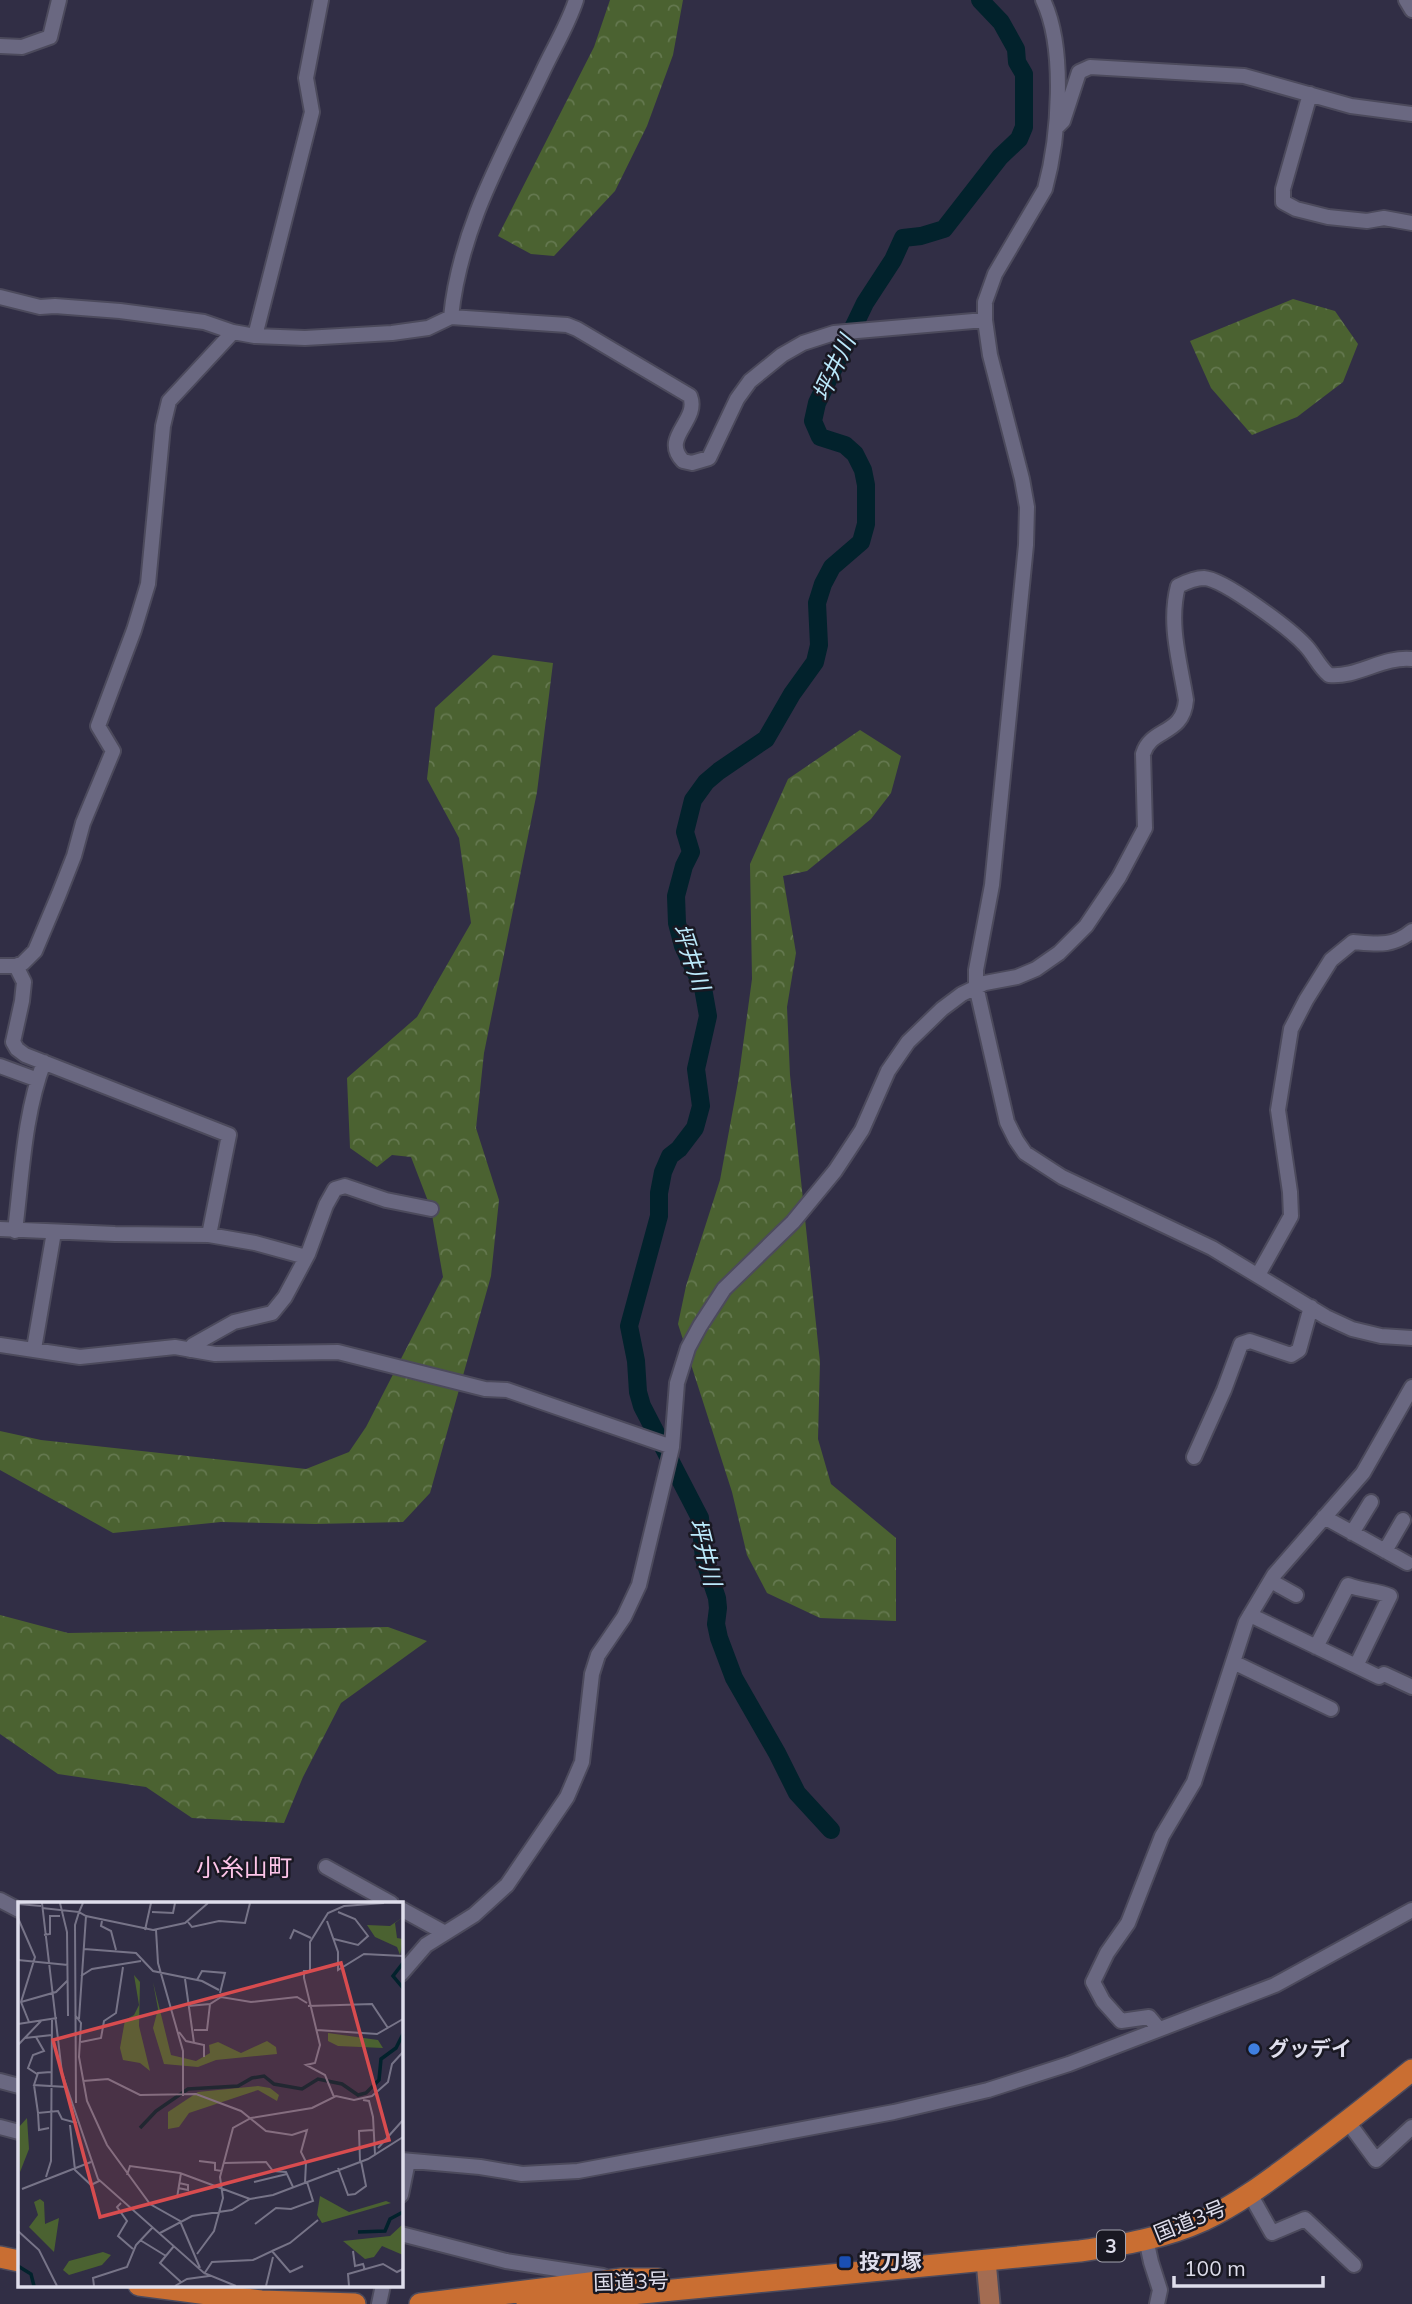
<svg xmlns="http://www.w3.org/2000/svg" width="1412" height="2304" viewBox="0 0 1412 2304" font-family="Mulish,'Noto Sans JP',sans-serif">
  <defs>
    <pattern id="forest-crowns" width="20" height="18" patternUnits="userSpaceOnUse" patternTransform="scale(1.75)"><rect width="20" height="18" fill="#4b6231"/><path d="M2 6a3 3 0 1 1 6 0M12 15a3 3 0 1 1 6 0" fill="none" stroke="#64784f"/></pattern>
  </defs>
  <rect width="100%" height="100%" fill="#312e45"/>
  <path fill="url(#forest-crowns)" d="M610 0H683L673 55 647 126 615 191 554 256 531 254 498 236 594 47Z
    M1293 299 1335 311 1358 344 1343 382 1297 417 1252 435 1211 388 1190 341Z
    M493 655 553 663 537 792 484 1053 476 1128 499 1200 491 1276 430 1493 403 1522 316 1524 221 1522 113 1533 0 1470V1431L41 1440 306 1469 349 1452 366 1427 443 1277 431 1209 411 1157 392 1155 377 1167 350 1148 347 1078 417 1017 471 923 459 838 427 779 435 708Z
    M860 730 901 756 891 793 871 819 807 871 783 876 796 953 787 1007 790 1075 820 1362 818 1439 831 1484 896 1538V1621L820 1618 767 1593 747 1555 732 1492 678 1324 686 1286 720 1180 738 1082 752 979 750 864 788 779Z
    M0 1615 68 1633 388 1627 427 1641 341 1703 303 1777 284 1823 192 1818 146 1787 58 1774 0 1734Z"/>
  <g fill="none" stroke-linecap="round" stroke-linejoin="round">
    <path stroke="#02222c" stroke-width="18" d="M831 1830 797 1793 777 1753 734 1678 719 1638 716 1624 718 1608 717 1598 704 1559 700 1518 642 1406 638 1392 636 1361 629 1326 659 1216V1193L663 1172 670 1156 679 1149 695 1128 701 1106 696 1069 708 1016 703 988 683 946 677 923 676 896 684 866 691 852 685 832 693 800 706 782 719 771 766 739 792 694 815 662 819 645 817 603 823 584 832 567 861 542 866 524V485L863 470 855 454 845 445 820 437 813 421 817 403 865 303 893 260 903 238 921 236 944 229 1000 157 1019 139 1024 127V74L1017 62 1016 49 1001 22 980 0"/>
    <defs>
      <path id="minor" d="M1043 0C1066 48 1059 138 1045 189L995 274 985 302V320L990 355 1022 479 1027 507 1026 545 992 885 976 970V986L1007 1122 1016 1140 1025 1153 1062 1177 1212 1248 1326 1317 1352 1329 1381 1336 1412 1338
        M1406 0 1412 10
        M0 46 22 47 50 37 59 0
        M1310 94 1283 189V202L1296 209 1328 217 1367 221 1384 218 1412 223
        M1056 128 1063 121 1079 72 1090 67 1244 76 1351 106 1412 114
        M0 297 40 307 55 306 120 311 204 322 233 332 255 336 305 338 392 333 428 328 451 317 567 325 577 329 690 396C700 421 660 437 683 461L692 463 709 458 737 399 750 381 782 355 803 343 834 333 985 320
        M451 317C460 227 504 153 542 73 553 49 568 25 576 0
        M255 336 312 112 306 78 321 0
        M0 966H16L23 963 35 951 59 894 74 856 83 823 113 751 98 726 134 630 148 584 163 426 169 401 233 332
        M16 966 24 982 22 1001 13 1042 17 1049 25 1055 229 1135 209 1235
        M0 1066 38 1080
        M0 1229 115 1234 209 1235 255 1243 306 1257
        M15 1231C22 1175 24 1114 44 1062
        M1258 1275 1291 1216 1290 1192 1278 1110 1291 1029 1306 1000 1331 960 1353 942C1377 944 1393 947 1412 931
        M0 1345 80 1357 175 1347 215 1354 338 1352 485 1389 507 1390 672 1447
        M34 1349 54 1232
        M190 1350 193 1345 234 1322 272 1313 285 1297 308 1254 326 1205 335 1189 345 1186 386 1200 431 1209
        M1194 1457 1224 1390 1241 1344 1250 1341 1291 1355 1299 1350 1311 1307
        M1324 1517 1407 1563
        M1352 1533 1371 1502
        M1385 1551 1403 1520
        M1271 1581 1296 1595
        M1250 1615 1379 1677 1384 1674 1412 1687
        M1316 1647 1348 1585C1362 1591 1376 1590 1390 1596L1356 1666
        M1233 1662 1331 1709
        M326 1867 391 1903
        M0 1900 19 1910
        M401 1909 445 1933
        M401 1974 426 1945 474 1915 507 1885 567 1797 582 1762 592 1674 598 1655 624 1617 639 1585 672 1447 677 1383 688 1348 700 1326 724 1289 793 1222 835 1171 862 1130 888 1071 908 1042 942 1009 962 994 985 983 1017 977 1036 969 1059 953 1086 926 1119 877 1145 828 1143 754C1151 727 1183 736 1186 700 1180 662 1168 624 1178 586 1186 582 1195 578 1204 578 1224 579 1290 629 1305 645 1314 654 1319 667 1329 675 1357 678 1383 656 1412 659
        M1159 2029 1149 2017 1121 2021 1103 2001 1093 1982 1107 1953 1128 1923 1162 1836 1194 1782 1246 1622 1274 1575 1363 1473 1412 1387
        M0 2081 19 2086
        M1348 2122 1376 2160 1412 2127
        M0 2127 19 2132
        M401 2160 480 2167 522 2174 578 2171 894 2112 988 2090 1069 2064 1275 1985 1412 1910
        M1250 2194 1272 2233 1305 2219 1354 2265
        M401 2195 408 2161
        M401 2234 506 2261 603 2276
        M1146 2239 1151 2262 1160 2290 1157 2304
        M379 2304 383 2285"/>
      <path id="major" d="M986 2261 990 2304"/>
      <path id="highway" d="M0 2257 19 2261
        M139 2285 261 2301 355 2304
        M420 2304 622 2279H658
        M527 2304 1080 2251C1122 2245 1165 2238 1204 2220 1240 2203 1271 2179 1302 2156 1339 2128 1376 2099 1412 2070"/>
    </defs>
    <use href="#minor" stroke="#4c4a5c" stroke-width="18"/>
    <use href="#major" stroke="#4c4a5c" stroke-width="23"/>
    <use href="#highway" stroke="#4c4a5c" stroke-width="24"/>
    <use href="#minor" stroke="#6a6881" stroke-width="14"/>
    <use href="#major" stroke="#a36c52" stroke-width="19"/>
    <use href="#highway" stroke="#c96e32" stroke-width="21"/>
  </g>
  <circle fill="#3f7fe0" stroke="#191822" stroke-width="2.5" cx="1254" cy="2049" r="7"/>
  <rect fill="#1a4fb4" stroke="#191822" stroke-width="2.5" x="838" y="2255" width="14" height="14" rx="3.5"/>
  <g text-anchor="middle" stroke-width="5" stroke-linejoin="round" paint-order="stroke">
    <rect fill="#191822" stroke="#a4a3af" stroke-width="2" x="1097" y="2230.5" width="28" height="31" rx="5"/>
    <g font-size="19" font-weight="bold" fill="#dfdeec">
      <text x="1111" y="2253">3</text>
    </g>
    <g font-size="21" font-weight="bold" fill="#dfdeec" stroke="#191822" text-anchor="start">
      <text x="1268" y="2056">グッデイ</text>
      <text x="859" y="2269">投刀塚</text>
    </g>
    <g font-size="21" fill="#dfdeec" stroke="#191822">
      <text transform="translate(1190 2221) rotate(-22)" y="7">国道3号</text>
      <text transform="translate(631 2282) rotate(-2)" y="7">国道3号</text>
    </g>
    <g font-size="23" font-style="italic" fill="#bbe9fb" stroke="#191822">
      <text transform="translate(834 368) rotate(-65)" y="8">坪井川</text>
      <text transform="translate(691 957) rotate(71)" y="8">坪井川</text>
      <text transform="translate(705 1552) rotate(76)" y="8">坪井川</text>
    </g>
    <g font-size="24" fill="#fdc4e8" stroke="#191822">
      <text x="244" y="1876">小糸山町</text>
    </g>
  </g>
  <g transform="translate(18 1902)">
    <rect width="385" height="385" fill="#312e45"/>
    <path d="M385 15 377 21 379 36 385 37 382 53 379 45 357 35 349 23 372 24ZM116 73 122 80 121 124 132 169 122 161 105 158 102 146 107 118 116 113 121 103ZM135 80 153 153 178 159 192 151 191 143 200 140 223 151 249 139 258 145 259 152 198 158 180 165 146 162 135 126 140 107ZM310 131 360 138 365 146 320 144 310 139ZM240 184 252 186 261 193 259 199 240 188 171 211 161 225 150 227V210L180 190ZM9 216 11 247 2 270 0 226ZM302 294 331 310 368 299 373 301 304 321 299 313ZM22 297 26 300 27 322 41 316 36 350 11 325 20 313 16 300ZM385 322V353L364 344 356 355 347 357 325 339 372 334ZM85 350 93 353 84 363 51 373 45 368 51 359Z" fill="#4b6231"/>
    <path fill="none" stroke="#02222c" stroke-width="3.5" d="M385 61 375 74 385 86M122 226 138 209 170 187 220 184 234 176 246 174 256 182 284 187 300 177 324 182 340 193 348 191 361 178 363 157 378 146 385 132M340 330 367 329 372 317 385 310M0 364 13 372 16 384"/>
    <path fill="none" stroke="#777488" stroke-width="2" d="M24 1 44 171 80 277 186 371 218 384M42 1 49 30 50 114M65 1 61 10 68 14 135 28 167 21 190 1M0 2 23 4M24 6 61 10 57 23 58 201M134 10 155 11 157 1M0 16 17 55 3 100 11 120M84 19 83 24 93 29 98 48M309 19 320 50V68L346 52 385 54M170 20 174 25 201 19 227 21 232 1M127 28 133 1M138 28 140 61 165 149V194M26 33 32 32V14H42M272 37 276 28 293 36M316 37 340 43 350 34 337 17 320 10M66 47 118 51 135 69 184 79 201 88M0 58 50 63M63 74 74 67 123 59M167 77 176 141M179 78 184 69 207 71 202 91M3 100 38 90 49 79M170 104 192 102 203 95 233 100 279 95 289 101M290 104 354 102 370 126M57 113 63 121 61 155 69 199 89 243 132 302 162 319 182 366M61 117 68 14M0 122 39 116M176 128H189L192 102M299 128 359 132 385 117M161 130 168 139 186 143V155M18 135 26 149 15 153 10 166 19 172M7 136 34 133M63 140 83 136 86 119 98 111 105 65M0 143 23 119M33 170 20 171 16 183 49 185M65 179 90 177 122 193 178 192 223 209 248 229 274 233 289 228 283 250 288 260 287 281M16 183 20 211 40 209 44 217 59 221M316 195 307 173 288 163 297 161 302 143 286 76V69H292V40L310 11 326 4 366 1M345 198 351 199 355 215 357 252M20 211 21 228 31 226M52 223 57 268 73 283 81 279M360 246 385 218M181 259 197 261V268L204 269M342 259 341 229 355 228M206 261 248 260 255 269 268 270 275 285M320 266 330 293 337 292 348 284 343 259M109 273 112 264 162 271 232 297M28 275 33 259 34 117M236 280 269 272M160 286 170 288V283L161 281M4 287 73 260M159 296 163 271M103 301 99 305 109 319 100 334 115 347M237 322 258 306 273 307 295 299 289 280M0 329 21 348 39 384M142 331 174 314 214 308 232 297 255 293 350 257 385 235M122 338 148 354M156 344 142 361 163 380M254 349 272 341 300 318M335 349 337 364 345 362 347 368M179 352 196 329 205 296 202 275 215 226 233 216 294 206 318 194 336 198 354 194 370 180 374 162 385 150M186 372 194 360 235 358 254 349 272 370 285 364M76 384 75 376 109 365 118 343 135 325M157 384 169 377 191 374M248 384 255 355M331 384 330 372 365 362 379 370 385 367"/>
    <path fill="#d84c4f" fill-opacity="0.15" stroke="#d84c4f" stroke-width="3.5" d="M323 61 371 238 82 315 35 138Z"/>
    <rect width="385" height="385" fill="none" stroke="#dfdeec" stroke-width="3.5"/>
  </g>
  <path d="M1174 2276v10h149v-10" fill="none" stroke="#dfdeec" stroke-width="3.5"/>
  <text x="1184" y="2276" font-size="21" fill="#dfdeec" stroke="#191822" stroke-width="5" paint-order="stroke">100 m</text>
</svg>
